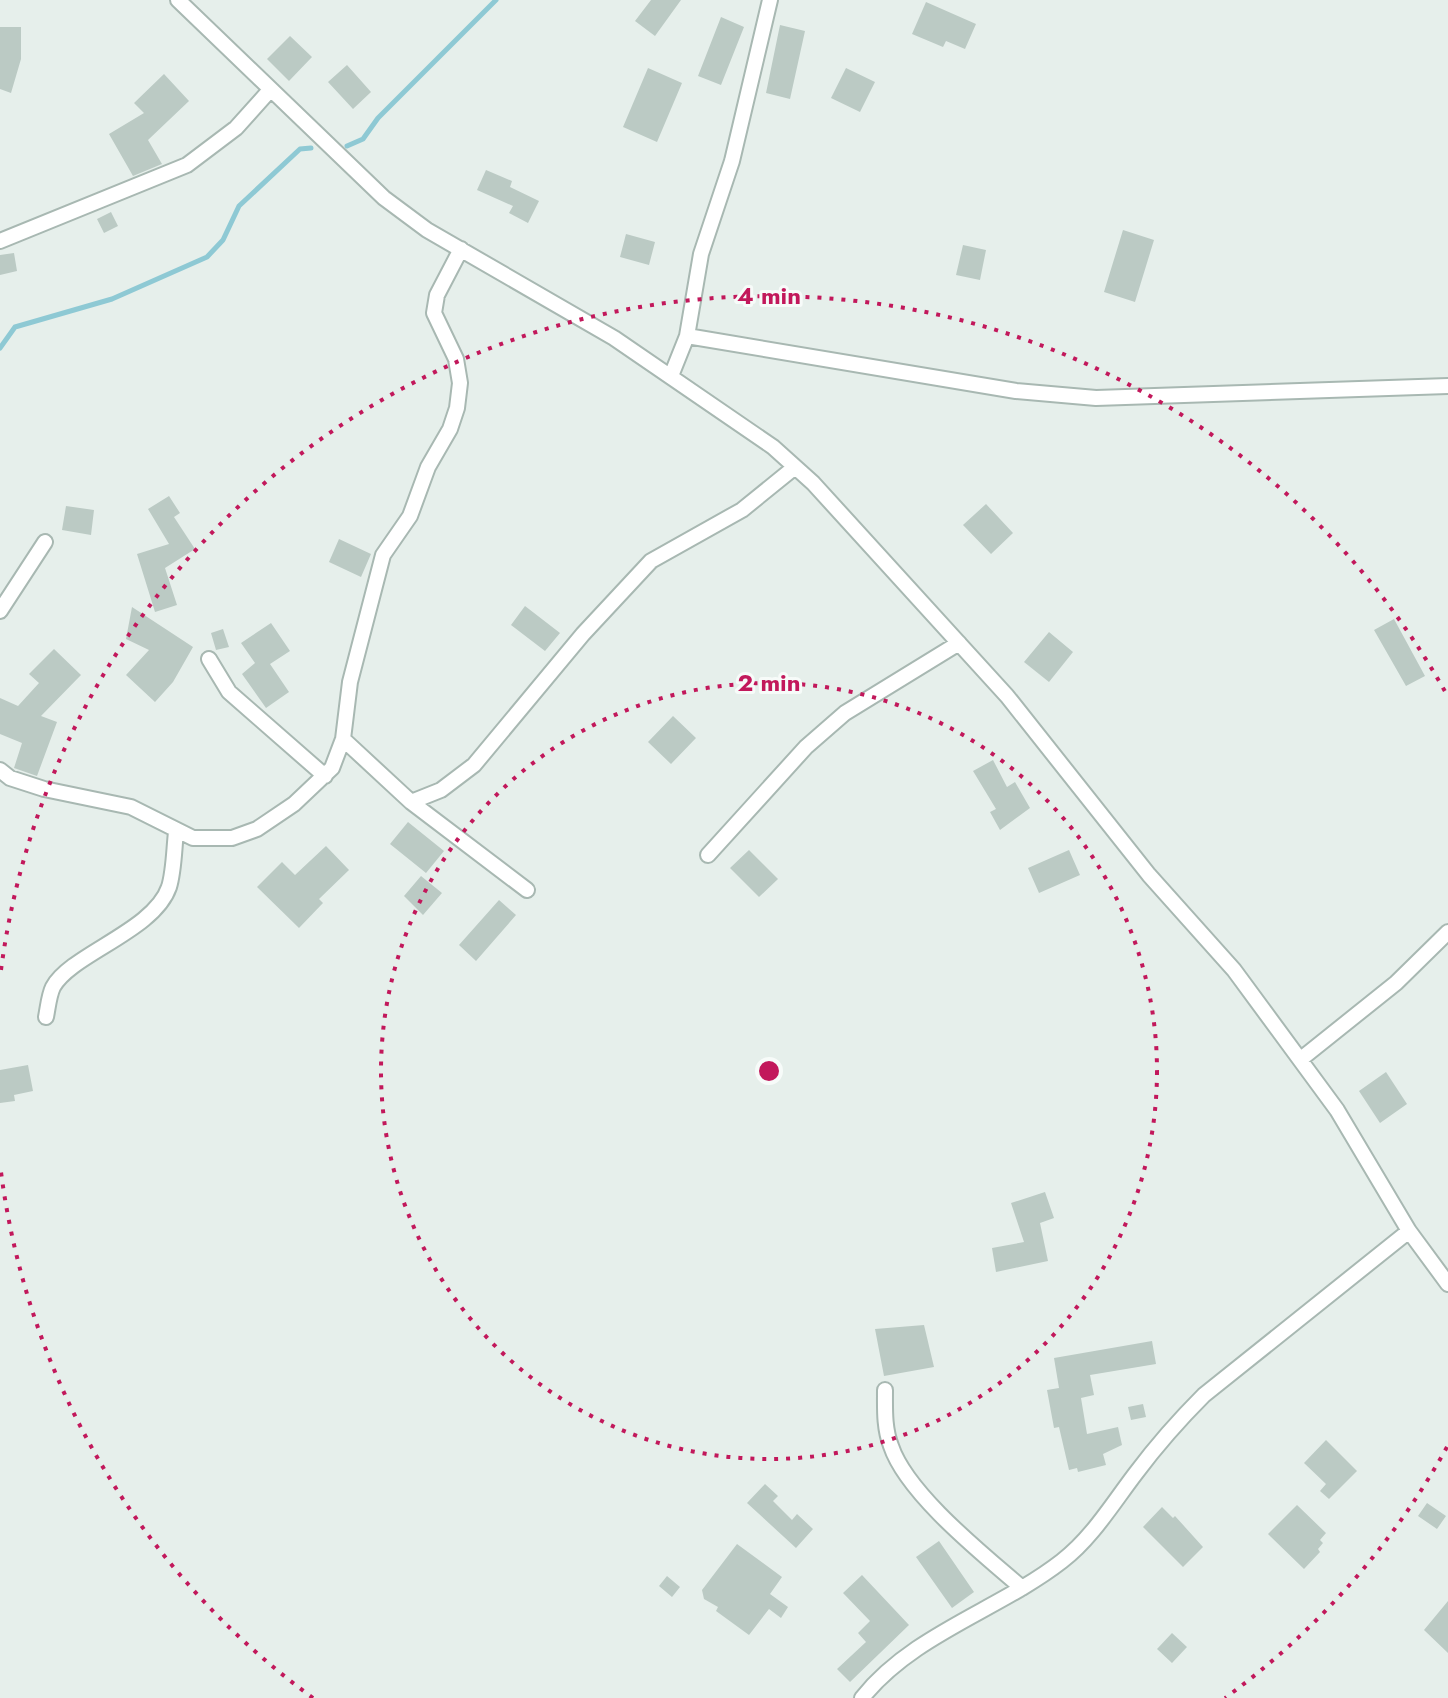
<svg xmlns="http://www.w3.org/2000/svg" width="1448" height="1698" viewBox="0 0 1448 1698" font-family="Jost,sans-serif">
  <rect width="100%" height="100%" fill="#e6efeb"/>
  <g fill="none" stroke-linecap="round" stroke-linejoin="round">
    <path stroke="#8ec9d4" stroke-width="5" d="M347 146 363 139 378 118 496 0
      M0 348 15 327 112 299 207 257 223 240 239 206 300 149 311 148"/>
  </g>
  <path fill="#bbcac4" d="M651 0H681L655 36 635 21Z
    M926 2 976 24 965 49 946 41 943 47 912 34Z
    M721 17 744 27 721 85 698 76Z
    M780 25 805 31 790 99 766 93Z
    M0 27H21V59L11 93 0 89Z
    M290 36 312 57 289 81 267 59Z
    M347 65 371 92 353 109 328 82Z
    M648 68 682 83 657 142 623 127Z
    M846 68 875 82 860 112 831 98Z
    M164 74 189 101 148 140 162 164 133 176 109 134 144 113 134 103Z
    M486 170 512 181 510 187 539 201 528 223 509 213 513 206 477 190Z
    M111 212 118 226 104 233 97 219Z
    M1123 230 1154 240 1135 302 1104 292Z
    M626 234 655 242 649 265 620 257Z
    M963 245 986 250 980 280 956 275Z
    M14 253 17 271 0 275V255Z
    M169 496 180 513 174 517 195 549 165 568 177 605 155 612 137 554 169 544 148 509Z
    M986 504 1013 533 991 554 963 525Z
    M66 506 94 510 91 535 62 530Z
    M339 539 371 554 361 577 329 562Z
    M525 606 560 633 545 651 511 625Z
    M132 607 193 647 173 682 155 702 126 675 149 650 126 639Z
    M1394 619 1425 676 1406 686 1374 630Z
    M271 623 290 651 270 664 289 692 266 708 242 674 255 663 241 643Z
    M223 629 229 647 216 650 211 633Z
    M1049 632 1073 652 1049 682 1024 662Z
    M54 649 81 675 41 716 57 722 37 776 14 768 22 743 0 734V698L18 706 39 683 29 674Z
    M673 716 696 738 671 764 648 742Z
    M993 760 1007 787 1015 782 1030 808 1000 830 990 812 996 809 973 771Z
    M408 822 444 851 426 873 390 844Z
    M326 846 349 870 319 899 323 903 299 928 257 887 282 862 295 875Z
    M749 850 778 879 759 897 730 868Z
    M1069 850 1080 875 1039 893 1028 868Z
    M421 876 442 893 423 915 404 896Z
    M499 900 516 915 476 961 459 945Z
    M28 1065 33 1091 14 1095 15 1101 0 1103V1070Z
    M1386 1072 1407 1104 1380 1123 1359 1091Z
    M1045 1192 1054 1218 1040 1223 1048 1261 996 1272 992 1248 1024 1242 1011 1203Z
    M924 1325 934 1367 884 1376 875 1329Z
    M1152 1341 1156 1364 1090 1375 1094 1395 1081 1398 1087 1434 1118 1427 1122 1445 1103 1454 1106 1465 1078 1472 1077 1468 1069 1470 1059 1427 1054 1428 1047 1390 1059 1388 1054 1358Z
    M1143 1404 1146 1417 1131 1420 1128 1407Z
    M1326 1440 1357 1471 1329 1499 1320 1491 1326 1484 1304 1463Z
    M765 1484 778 1496 773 1501 792 1520 797 1514 813 1529 796 1548 747 1503Z
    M1427 1503 1446 1516 1437 1529 1418 1516Z
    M1297 1505 1326 1533 1320 1540 1323 1543 1318 1549 1320 1552 1304 1569 1268 1534Z
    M1162 1507 1173 1518 1175 1516 1203 1547 1183 1567 1143 1527Z
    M939 1541 974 1592 952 1608 916 1557Z
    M737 1544 782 1577 770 1594 788 1607 781 1618 769 1609 749 1635 716 1611 718 1607 704 1599 702 1590Z
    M862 1575 909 1625 850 1682 837 1669 866 1642 858 1633 870 1621 843 1593Z
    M667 1576 680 1587 672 1597 659 1586Z
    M1448 1601V1653L1424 1630Z
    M1172 1633 1187 1647 1172 1663 1157 1649Z"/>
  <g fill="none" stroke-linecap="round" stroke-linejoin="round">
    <defs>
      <path id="minor" d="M178 0 384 198 427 230 614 338 773 447 813 483 1007 696 1149 875 1234 970 1337 1110 1409 1231 1448 1284
        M0 241 187 165 236 128 270 90
        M687 336 1016 391 1096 398 1448 386
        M671 376 687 336 701 254 732 161 770 0
        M0 611 45 542
        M209 659 229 692 325 776
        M343 739 411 802 527 890
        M0 770 10 778 44 789 131 807 193 838H232L257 829 294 804 332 768 343 739 350 682 383 555 410 516 428 467 450 429 457 408 460 383 456 359 434 313 437 295 461 249
        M411 802 441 790 474 765 583 634 651 561 742 510 795 467
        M708 855 806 747 845 713 959 643
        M46 1017C48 1007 49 995 53 987 71 954 154 931 169 887 174 871 174 849 176 832
        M1301 1059 1396 983 1448 932
        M885 1390C885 1409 884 1428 891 1446 907 1494 984 1555 1022 1588
        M862 1698C913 1634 999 1610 1062 1561 1092 1538 1113 1503 1136 1473 1157 1445 1179 1420 1204 1395L1409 1231"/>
    </defs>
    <use href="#minor" stroke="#a8b8b2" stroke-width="18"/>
    <use href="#minor" stroke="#fff" stroke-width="14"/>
  </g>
  <g fill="none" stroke="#c2185b" stroke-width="4" stroke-dasharray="4 8">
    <circle cx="769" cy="1071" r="388"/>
    <path d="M1447 1447A775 775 0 0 1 1225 1698M313 1698A775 775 0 0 1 1 1172M1 970A775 775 0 0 1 1447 695"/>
  </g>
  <circle cx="769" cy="1071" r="12" fill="#c2185b" stroke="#f7fbf9" stroke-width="4"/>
  <g font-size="24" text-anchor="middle" font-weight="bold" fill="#c2185b" stroke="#f7fbf9" stroke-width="6" stroke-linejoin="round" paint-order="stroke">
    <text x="769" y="304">4 min</text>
    <text x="769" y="691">2 min</text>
  </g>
</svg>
